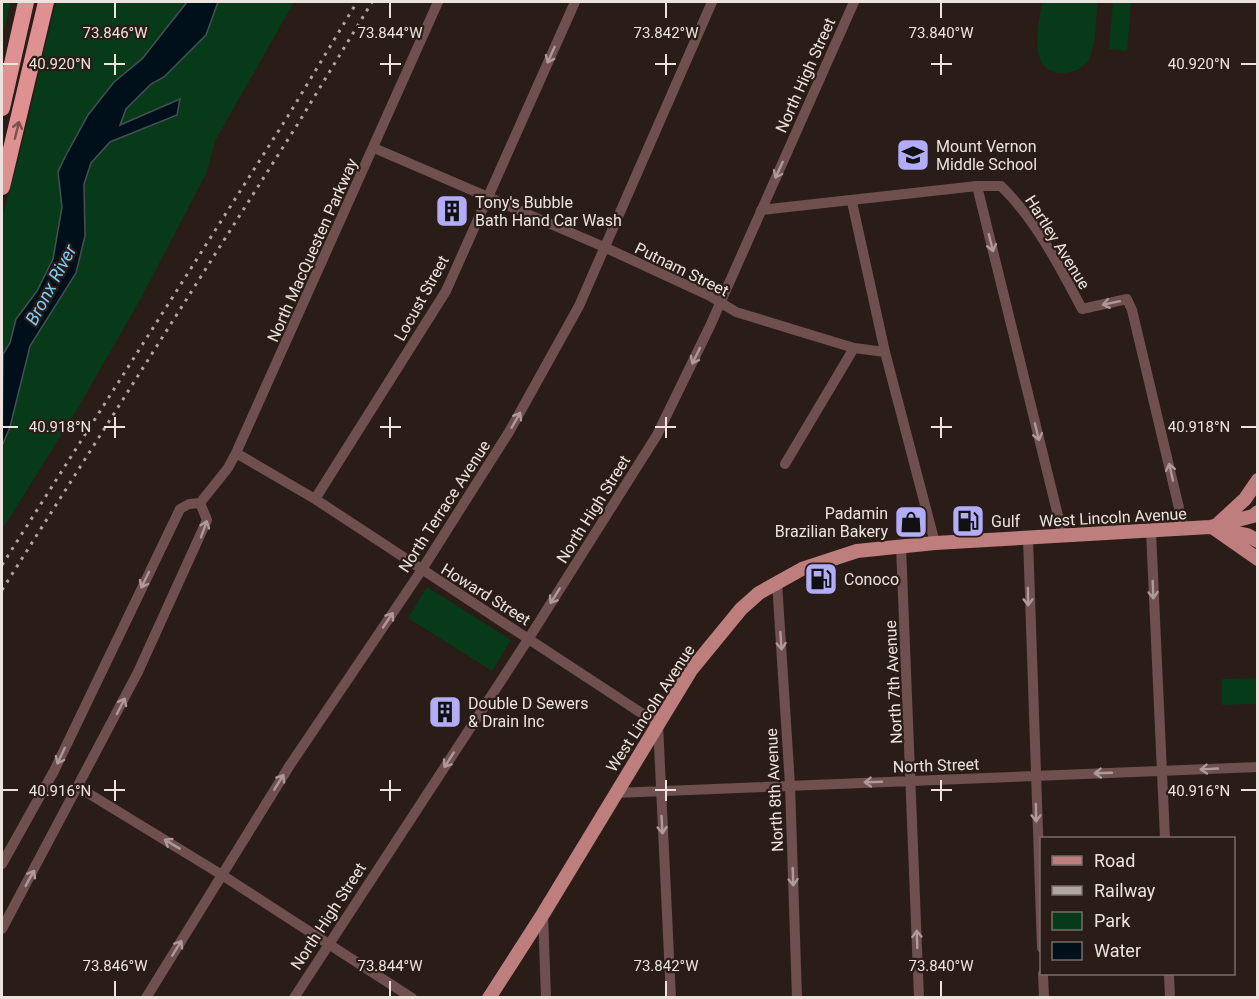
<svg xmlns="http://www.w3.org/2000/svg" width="1259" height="999" viewBox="0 0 1259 999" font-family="Roboto,sans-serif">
  <rect width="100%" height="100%" fill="#2a1c17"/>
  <path fill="#073a19" d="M2 2H11L2 38Z
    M56 2H187L142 59 114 82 58 173 62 207 53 259 37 291 16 319 10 343 3 354 2 369V218L19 157Z
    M218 2H294L215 141 207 172 141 298 75 413 2 530V446L10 427 30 346 76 273 85 236 84 184 91 163 110 142 177 115 120 126 126 109 151 84 164 77 206 35Z
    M1042 2H1098C1095 19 1097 46 1088 61 1083 68 1073 73 1064 73 1025 73 1039 25 1042 2Z
    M1113 2H1131L1127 51 1109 49Z
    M427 587 511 640 492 671 408 618Z
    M1257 678V704L1222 705V679Z"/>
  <path fill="#00101b" stroke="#474f56" stroke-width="1.5" d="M187 2H218L206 35 164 77 151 84 126 109 120 125 180 99 177 115 110 142 91 163 84 184 85 236 76 273 30 346 10 427 2 446 3 354 10 343 16 319 37 291 53 259 62 207 58 172 65 157 88 115 114 82 142 59Z"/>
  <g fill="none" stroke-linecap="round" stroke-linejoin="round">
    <path stroke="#6f504f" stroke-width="10" d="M374 148 604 247 710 296 736 312 854 348 885 352
      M977 186 1063 536
      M852 202 885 352 935 543
      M761 210 977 186H1001C1035 219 1060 267 1082 309L1127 299 1132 310 1184 529
      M236 453 315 499 658 724 671 998
      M785 464 854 348
      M315 499 446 291 575 2
      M1151 531 1165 838
      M1028 538 1042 948
      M901 546 919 998
      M777 582 790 785 797 998
      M78 787 222 875 412 998
      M615 793 1258 767
      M2 864 54 771 180 509 189 504 200 503 228 468 236 453 438 2
      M543 914 546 998
      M2 929 138 672 207 520 200 503
      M1043 974 1044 998
      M1169 974 1170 998
      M146 998 290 765 421 571 509 432 579 306 712 2
      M294 998 529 638 657 435 710 326 854 2"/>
    <path stroke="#bf7e7e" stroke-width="14" d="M1219 523 1245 499 1258 480
      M1215 529 1258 559
      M1223 530 1247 535 1258 541
      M489 998 543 914 691 670 741 609 759 593 802 569 857 551 935 543 1210 527 1253 516 1258 512"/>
    <path stroke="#df9191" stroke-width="16" d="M2 108 26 2
      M2 187 46 2"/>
    <path stroke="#b0a6a1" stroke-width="3" stroke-dasharray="3 6" stroke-linecap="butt" d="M2 565 288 116 357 2
      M2 590 299 122 372 2"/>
  </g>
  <defs><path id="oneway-shaft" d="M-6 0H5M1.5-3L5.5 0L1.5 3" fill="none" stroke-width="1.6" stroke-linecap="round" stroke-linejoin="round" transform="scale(1.5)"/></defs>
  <g stroke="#ae9a97">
    <use href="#oneway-shaft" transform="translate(551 55) rotate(114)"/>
    <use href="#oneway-shaft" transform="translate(779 170) rotate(115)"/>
    <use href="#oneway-shaft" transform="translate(991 243) rotate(76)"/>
    <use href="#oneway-shaft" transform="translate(1111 303) rotate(168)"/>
    <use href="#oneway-shaft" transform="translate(696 356) rotate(116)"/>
    <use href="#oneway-shaft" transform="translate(516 420) rotate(-60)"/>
    <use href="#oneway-shaft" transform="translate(1037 432) rotate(76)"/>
    <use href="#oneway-shaft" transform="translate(1171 472) rotate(-103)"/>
    <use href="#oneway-shaft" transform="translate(204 529) rotate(-70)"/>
    <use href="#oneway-shaft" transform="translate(145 580) rotate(116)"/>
    <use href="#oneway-shaft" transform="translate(1153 590) rotate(88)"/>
    <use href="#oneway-shaft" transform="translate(555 596) rotate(122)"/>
    <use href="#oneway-shaft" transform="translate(1028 597) rotate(89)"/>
    <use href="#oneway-shaft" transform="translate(388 620) rotate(-56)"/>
    <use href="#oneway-shaft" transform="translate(781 641) rotate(86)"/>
    <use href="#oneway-shaft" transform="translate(121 706) rotate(-63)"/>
    <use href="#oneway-shaft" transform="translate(61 756) rotate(115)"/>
    <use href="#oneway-shaft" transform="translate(449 760) rotate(123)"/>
    <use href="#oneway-shaft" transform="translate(1209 769) rotate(177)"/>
    <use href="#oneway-shaft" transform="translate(1103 773) rotate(178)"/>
    <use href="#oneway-shaft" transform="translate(279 782) rotate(-58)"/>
    <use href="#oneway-shaft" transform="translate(873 782) rotate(178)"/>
    <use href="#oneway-shaft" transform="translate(1036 813) rotate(89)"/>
    <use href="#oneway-shaft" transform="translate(662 825) rotate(87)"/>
    <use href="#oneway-shaft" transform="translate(172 844) rotate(-149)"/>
    <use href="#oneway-shaft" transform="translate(793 877) rotate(88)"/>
    <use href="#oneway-shaft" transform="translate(30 878) rotate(-61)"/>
    <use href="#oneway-shaft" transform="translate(917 939) rotate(-92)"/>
    <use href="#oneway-shaft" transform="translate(177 948) rotate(-58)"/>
  </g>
  <use stroke="#7b514e" href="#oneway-shaft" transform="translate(17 130) rotate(-76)"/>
  <path fill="none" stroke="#ece3df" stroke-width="2" d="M115 3V18M390 3V18M666 3V18M941 3V18M115 54V75M390 54V75M666 54V75M941 54V75M3 64H18M104 64H125M380 64H401M655 64H676M931 64H952M1241 64H1256M115 417V438M390 417V438M666 417V438M941 417V438M3 427H18M104 427H125M380 427H401M655 427H676M931 427H952M1241 427H1256M115 780V801M390 780V801M666 780V801M941 780V801M3 790H18M104 790H125M380 790H401M655 790H676M931 790H952M1241 790H1256M115 981V996M390 981V996M666 981V996M941 981V996"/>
  <defs>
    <symbol id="school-square" viewBox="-11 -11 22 22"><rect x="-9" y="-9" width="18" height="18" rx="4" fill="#b2adf9" stroke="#2a1c17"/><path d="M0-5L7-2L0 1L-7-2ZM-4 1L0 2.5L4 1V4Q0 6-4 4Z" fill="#111"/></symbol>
    <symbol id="building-square" viewBox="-11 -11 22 22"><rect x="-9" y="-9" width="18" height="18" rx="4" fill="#b2adf9" stroke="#2a1c17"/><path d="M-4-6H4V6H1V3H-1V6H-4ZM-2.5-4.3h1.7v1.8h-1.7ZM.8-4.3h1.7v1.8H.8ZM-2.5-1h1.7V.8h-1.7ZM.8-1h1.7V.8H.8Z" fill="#111"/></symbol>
    <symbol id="fuel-square" viewBox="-11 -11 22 22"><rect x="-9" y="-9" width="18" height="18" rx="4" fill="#b2adf9" stroke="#2a1c17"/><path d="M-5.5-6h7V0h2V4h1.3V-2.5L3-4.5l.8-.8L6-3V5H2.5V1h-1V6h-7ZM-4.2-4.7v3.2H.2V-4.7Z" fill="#111"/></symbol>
    <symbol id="shop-square" viewBox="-11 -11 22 22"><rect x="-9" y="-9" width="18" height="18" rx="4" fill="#b2adf9" stroke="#2a1c17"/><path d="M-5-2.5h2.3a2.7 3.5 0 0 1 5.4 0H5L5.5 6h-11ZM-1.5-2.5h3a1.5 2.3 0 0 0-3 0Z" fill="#111"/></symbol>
  </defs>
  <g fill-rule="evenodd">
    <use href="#school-square" x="894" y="136" width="38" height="38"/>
    <use href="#building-square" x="433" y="192" width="38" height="38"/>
    <use href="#fuel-square" x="949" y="502" width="38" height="38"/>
    <use href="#shop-square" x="892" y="503" width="38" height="38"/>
    <use href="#fuel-square" x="802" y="560" width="38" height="38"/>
    <use href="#building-square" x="426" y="693" width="38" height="38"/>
  </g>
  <g text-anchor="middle" stroke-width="4.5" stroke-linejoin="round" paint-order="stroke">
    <g font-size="16" fill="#ece3df" stroke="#2a1c17">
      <text transform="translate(805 75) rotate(-66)" y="6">North High Street</text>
      <text transform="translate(1058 242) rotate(58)" y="6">Hartley Avenue</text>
      <text transform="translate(312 250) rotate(-66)" y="6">North MacQuesten Parkway</text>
      <text transform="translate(682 269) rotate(26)" y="6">Putnam Street</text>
      <text transform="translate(421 298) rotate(-61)" y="6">Locust Street</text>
      <text transform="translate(444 506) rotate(-57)" y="6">North Terrace Avenue</text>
      <text transform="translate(593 509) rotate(-58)" y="6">North High Street</text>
      <text transform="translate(1113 517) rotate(-3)" y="6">West Lincoln Avenue</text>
      <text transform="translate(486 594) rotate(32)" y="6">Howard Street</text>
      <text transform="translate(893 682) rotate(-93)" y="6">North 7th Avenue</text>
      <text transform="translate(650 708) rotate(-57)" y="6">West Lincoln Avenue</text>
      <text transform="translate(936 765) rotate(-2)" y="6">North Street</text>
      <text transform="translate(774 790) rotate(-93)" y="6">North 8th Avenue</text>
      <text transform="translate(328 916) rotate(-57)" y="6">North High Street</text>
    </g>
    <g font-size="16" fill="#ece3df" stroke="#2a1c17" text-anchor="start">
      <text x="936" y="152">Mount Vernon<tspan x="936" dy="18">Middle School</tspan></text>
      <text x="475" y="208">Tony's Bubble<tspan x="475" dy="18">Bath Hand Car Wash</tspan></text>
      <text x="888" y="519" text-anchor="end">Padamin<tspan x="888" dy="18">Brazilian Bakery</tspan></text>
      <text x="991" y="527">Gulf</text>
      <text x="844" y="585">Conoco</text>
      <text x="468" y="709">Double D Sewers<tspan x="468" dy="18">&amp; Drain Inc</tspan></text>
    </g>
    <g font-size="18" font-style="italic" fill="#7acef7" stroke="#2a1c17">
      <text transform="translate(51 285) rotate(-62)" y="6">Bronx River</text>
    </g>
  </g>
  <g font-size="15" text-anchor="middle" fill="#ece3df" stroke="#2a1c17" stroke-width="4.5" stroke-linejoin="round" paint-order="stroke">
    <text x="115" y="38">73.846°W</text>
    <text x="390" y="38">73.844°W</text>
    <text x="666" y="38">73.842°W</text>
    <text x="941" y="38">73.840°W</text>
    <text x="60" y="69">40.920°N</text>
    <text x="1199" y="69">40.920°N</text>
    <text x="60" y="432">40.918°N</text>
    <text x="1199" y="432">40.918°N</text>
    <text x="60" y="796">40.916°N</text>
    <text x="1199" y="796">40.916°N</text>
    <text x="115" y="971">73.846°W</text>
    <text x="390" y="971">73.844°W</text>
    <text x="666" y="971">73.842°W</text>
    <text x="941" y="971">73.840°W</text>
  </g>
  <rect width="1259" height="999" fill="none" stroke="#ece3df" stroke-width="6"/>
  <rect x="1040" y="837" width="195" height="138" fill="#2a1c17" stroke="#786c67" stroke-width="1.5"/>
  <rect x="1052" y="856" width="30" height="9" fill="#bf7e7e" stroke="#786c67" stroke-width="1.5"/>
  <text x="1094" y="867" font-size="18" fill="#ece3df">Road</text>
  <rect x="1052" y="886" width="30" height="9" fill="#b0a6a1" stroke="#786c67" stroke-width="1.5"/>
  <text x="1094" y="897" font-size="18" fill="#ece3df">Railway</text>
  <rect x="1052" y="912" width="30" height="18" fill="#073a19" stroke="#786c67" stroke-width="1.5"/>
  <text x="1094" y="927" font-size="18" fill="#ece3df">Park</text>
  <rect x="1052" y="942" width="30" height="18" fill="#00101b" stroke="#786c67" stroke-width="1.5"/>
  <text x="1094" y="957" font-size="18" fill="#ece3df">Water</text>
</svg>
